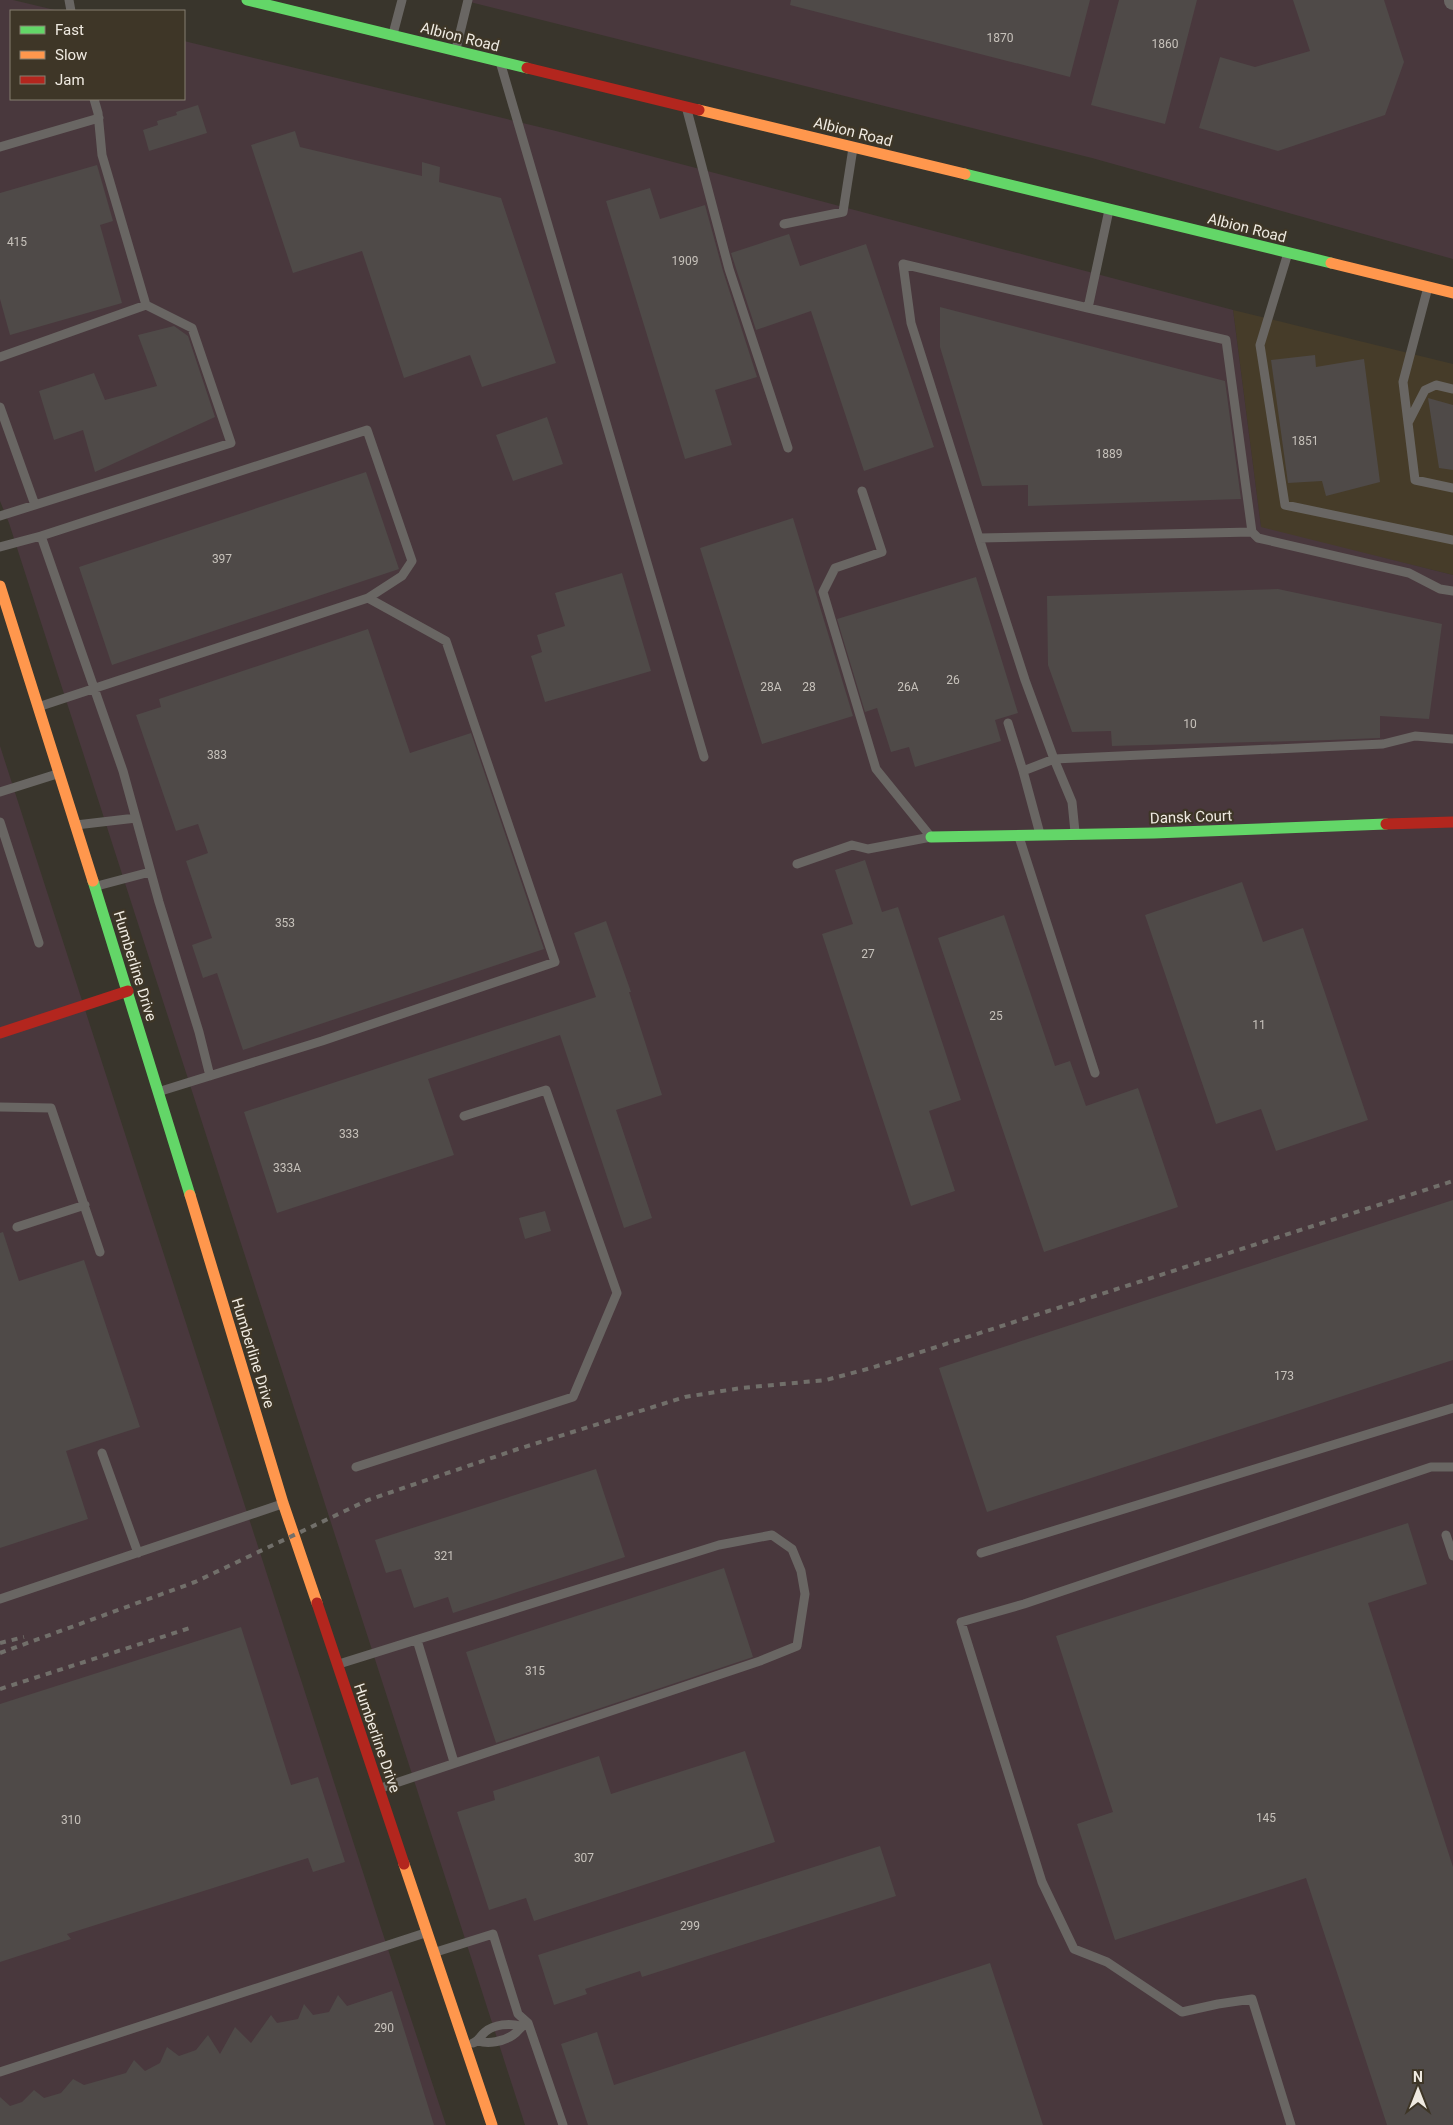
<svg xmlns="http://www.w3.org/2000/svg" width="1453" height="2125" viewBox="0 0 1453 2125" font-family="Roboto,sans-serif">
  <rect width="100%" height="100%" fill="#39352c"/>
  <path fill="#463c29" d="M1233 310 1453 364V575L1261 528Z"/>
  <path fill="#49383d" d="M0 0H13L59 11H11V99H184V41L556 131 1233 310 1261 527 1453 575V2125H525L9 523 0 501Z
    M462 0H1453V259L1092 158Z
    M0 746 380 1925 446 2125H0Z"/>
  <path fill="#4f4a48" d="M791 0H1090L1070 77 790 5Z
    M1119 0H1197L1165 124 1091 105Z
    M1293 0H1384L1404 62 1385 115 1278 151 1199 128 1220 57 1255 67 1310 51Z
    M198 105 207 133 149 151 143 130 158 125 157 121 177 115 176 112Z
    M295 131 300 147 422 176V162L440 167 439 182 501 198 556 363 482 387 470 355 404 378 362 251 293 273 251 145Z
    M97 165 113 221 100 225 122 303 10 335 0 299V193Z
    M650 188 660 219 705 205 723 271 757 377 715 390 732 445 685 459 606 201Z
    M789 234 800 266 866 244 934 447 864 471 811 311 756 330 731 253Z
    M940 307 1225 381 1241 499 1028 506V485L982 486 940 347Z
    M174 326 188 336 215 417 95 472 83 430 54 440 39 391 94 373 105 400 157 386 138 335Z
    M1315 355 1316 367 1364 359 1380 482 1326 496 1322 481 1288 483 1271 360Z
    M1428 398 1453 405V470L1439 468Z
    M547 417 563 464 513 481 496 435Z
    M366 472 399 569 112 665 79 567Z
    M793 518 853 716 762 744 700 548Z
    M622 573 651 671 545 702 531 656 542 652 537 635 565 626 555 593Z
    M976 577 1018 713 995 720 1001 741 915 767 909 747 891 752 877 708 865 712 837 619Z
    M1278 589 1442 624 1429 719 1380 716V738L1330 740 1112 746 1111 731 1072 732 1048 665 1047 596Z
    M368 629 410 753 471 733 544 949 243 1050 217 973 203 978 192 945 212 938 186 861 208 853 198 824 176 831 136 715 161 707 159 699Z
    M865 860 882 912 898 907 961 1100 929 1111 955 1191 911 1206 822 934 853 924 835 870Z
    M1242 882 1263 942 1303 928 1368 1120 1276 1151 1261 1109 1216 1124 1145 915Z
    M1004 915 1055 1066 1070 1061 1086 1106 1138 1088 1178 1207 1044 1252 938 938Z
    M606 921 631 992H629L662 1095 616 1110 652 1218 624 1228 560 1035 428 1079 454 1155 277 1213 244 1112 596 997 574 933Z
    M1453 1200V1360L987 1512 939 1368Z
    M545 1211 551 1231 525 1239 519 1218Z
    M3 1232 19 1281 84 1260 140 1427 66 1451 88 1519 0 1548V1233Z
    M596 1469 625 1557 453 1613 448 1597 414 1608 401 1569 386 1573 375 1540Z
    M1408 1523 1427 1584 1368 1603 1453 1867V2125H1387L1306 1878 1115 1940 1077 1824 1113 1812 1056 1636Z
    M724 1568 753 1657 496 1743 466 1652Z
    M241 1627 291 1785 318 1777 345 1862 313 1872 308 1858 67 1934 71 1939 0 1962V1704Z
    M745 1751 775 1842 534 1921 526 1898 489 1910 457 1812 495 1800 493 1791 599 1756 611 1794Z
    M880 1846 896 1896 642 1977 640 1971 585 1989 587 1994 554 2005 538 1955Z
    M990 1963 1043 2125H588L561 2044 597 2032 614 2085Z
    M392 1991 434 2125H0V2097L10 2106 22 2102 34 2090 44 2098 61 2093 73 2079 84 2085 126 2073 134 2060 145 2071 160 2063 167 2047 179 2056 196 2050 208 2035 220 2054 235 2027 251 2043 271 2015 277 2023 298 2019 304 2004 313 2015 329 2012 338 1995 347 2006Z"/>
  <g fill="none" stroke-linecap="round" stroke-linejoin="round">
    <path stroke="#696663" stroke-width="9" d="M69 0 71 11
      M393 34 402 0
      M456 49 468 0
      M501 65 704 757
      M687 110 729 269 788 448
      M0 147 99 118
      M784 224 843 212 853 148
      M1288 253 1260 345 1285 505 1453 540
      M1428 287 1403 382 1415 480 1453 488
      M1088 308 1226 340 1252 532 979 538 911 323 903 264 1088 308 1109 210
      M0 357 146 305 102 155 98 113 94 99
      M0 407 35 505
      M1408 423 1425 390 1436 385 1453 389
      M0 516 231 443 192 328 146 305
      M1252 532 1258 538 1409 573 1440 589 1453 591
      M979 538 1025 680 1054 759 1023 771 1040 834
      M0 547 41 536
      M41 706 368 598 446 641 555 962 322 1041 161 1091
      M1008 723 1023 771
      M0 792 57 774
      M0 822 39 943
      M76 825 136 818
      M1075 832 1072 802 1054 759 1383 744 1415 736 1453 739
      M1019 837 1095 1073
      M797 864 852 845 868 849 931 837 876 769 823 592 835 568 882 552 862 491
      M97 886 150 872
      M210 1076 199 1032 159 902 123 771 41 536 367 430 412 561 402 576 368 598
      M0 1107 51 1108 100 1252
      M17 1227 85 1205
      M102 1453 138 1553
      M356 1467 573 1397 617 1293 546 1090 464 1116
      M1446 1535 1453 1556
      M981 1553 1453 1408
      M0 1599 282 1504
      M417 1640 454 1762
      M339 1664 719 1545 772 1535 792 1549 801 1571 805 1594 797 1646 760 1661 381 1788
      M436 1952 493 1934 518 2014 528 2023
      M478 2041C488 2044 503 2042 513 2035 520 2031 519 2026 528 2023L563 2125
      M473 2043C479 2041 480 2036 485 2032 494 2024 510 2023 521 2026
      M0 2072 425 1933
      M1291 2125 1252 1999 1218 2004 1182 2012 1107 1962 1074 1949 1042 1882 961 1622 1024 1604 1431 1467H1453"/>
    <path stroke="#696663" stroke-width="18" d="M1453 0V1"/>
    <path stroke="#63d668" stroke-width="11" d="M247 0 527 68
      M965 174 1331 263
      M931 837 1154 833 1386 824
      M93 881 190 1195"/>
    <path stroke="#ff974d" stroke-width="11" d="M699 110 965 174
      M1331 263 1453 293
      M0 586 93 881
      M190 1195 283 1503 317 1603
      M404 1864 492 2125"/>
    <path stroke="#b3261e" stroke-width="11" d="M527 68 699 110
      M1386 824 1453 822
      M0 1033 128 991
      M317 1603 404 1864"/>
    <path stroke="#716f6a" stroke-width="4" stroke-dasharray="6 6" stroke-linecap="butt" d="M0 1643 24 1637
      M0 1653 195 1582 368 1500 518 1449 685 1397 741 1388 826 1380 871 1368 1453 1181
      M0 1689 193 1627"/>
  </g>
  <g text-anchor="middle" stroke-width="4.5" stroke-linejoin="round" paint-order="stroke">
    <g font-size="12" fill="#c7c2bb">
      <text x="1000" y="42">1870</text>
      <text x="1165" y="48">1860</text>
      <text x="17" y="246">415</text>
      <text x="685" y="265">1909</text>
      <text x="1305" y="445">1851</text>
      <text x="1109" y="458">1889</text>
      <text x="222" y="563">397</text>
      <text x="953" y="684">26</text>
      <text x="771" y="691">28A</text>
      <text x="809" y="691">28</text>
      <text x="908" y="691">26A</text>
      <text x="1190" y="728">10</text>
      <text x="217" y="759">383</text>
      <text x="285" y="927">353</text>
      <text x="868" y="958">27</text>
      <text x="996" y="1020">25</text>
      <text x="1259" y="1029">11</text>
      <text x="349" y="1138">333</text>
      <text x="287" y="1172">333A</text>
      <text x="1284" y="1380">173</text>
      <text x="444" y="1560">321</text>
      <text x="535" y="1675">315</text>
      <text x="1266" y="1822">145</text>
      <text x="71" y="1824">310</text>
      <text x="584" y="1862">307</text>
      <text x="690" y="1930">299</text>
      <text x="384" y="2032">290</text>
    </g>
    <g font-size="15" fill="#efeae1" stroke="#3e3627">
      <text transform="translate(460 37) rotate(14)" y="5">Albion Road</text>
      <text transform="translate(853 132) rotate(14)" y="5">Albion Road</text>
      <text transform="translate(1247 228) rotate(14)" y="5">Albion Road</text>
      <text transform="translate(1191 817) rotate(-2)" y="5">Dansk Court</text>
      <text transform="translate(135 966) rotate(73)" y="5">Humberline Drive</text>
      <text transform="translate(253 1353) rotate(73)" y="5">Humberline Drive</text>
      <text transform="translate(377 1738) rotate(71)" y="5">Humberline Drive</text>
    </g>
  </g>
  <rect x="10" y="10" width="175" height="90" fill="#3e3627" stroke="#857e71"/>
  <rect x="20" y="26" width="25" height="8" fill="#63d668" stroke="#857e71"/>
  <text x="55" y="35" font-size="15" fill="#efeae1">Fast</text>
  <rect x="20" y="51" width="25" height="8" fill="#ff974d" stroke="#857e71"/>
  <text x="55" y="60" font-size="15" fill="#efeae1">Slow</text>
  <rect x="20" y="76" width="25" height="8" fill="#b3261e" stroke="#857e71"/>
  <text x="55" y="85" font-size="15" fill="#efeae1">Jam</text>
  <g transform="translate(1418 2090)" stroke="#3e3627" stroke-width="4" paint-order="stroke">
  <path d="M0-4L9 19L0 12L-9 19Z" fill="#efeae1"/>
  <text y="-8" font-size="14" font-weight="bold" text-anchor="middle" fill="#efeae1">N</text>
  </g>
</svg>
